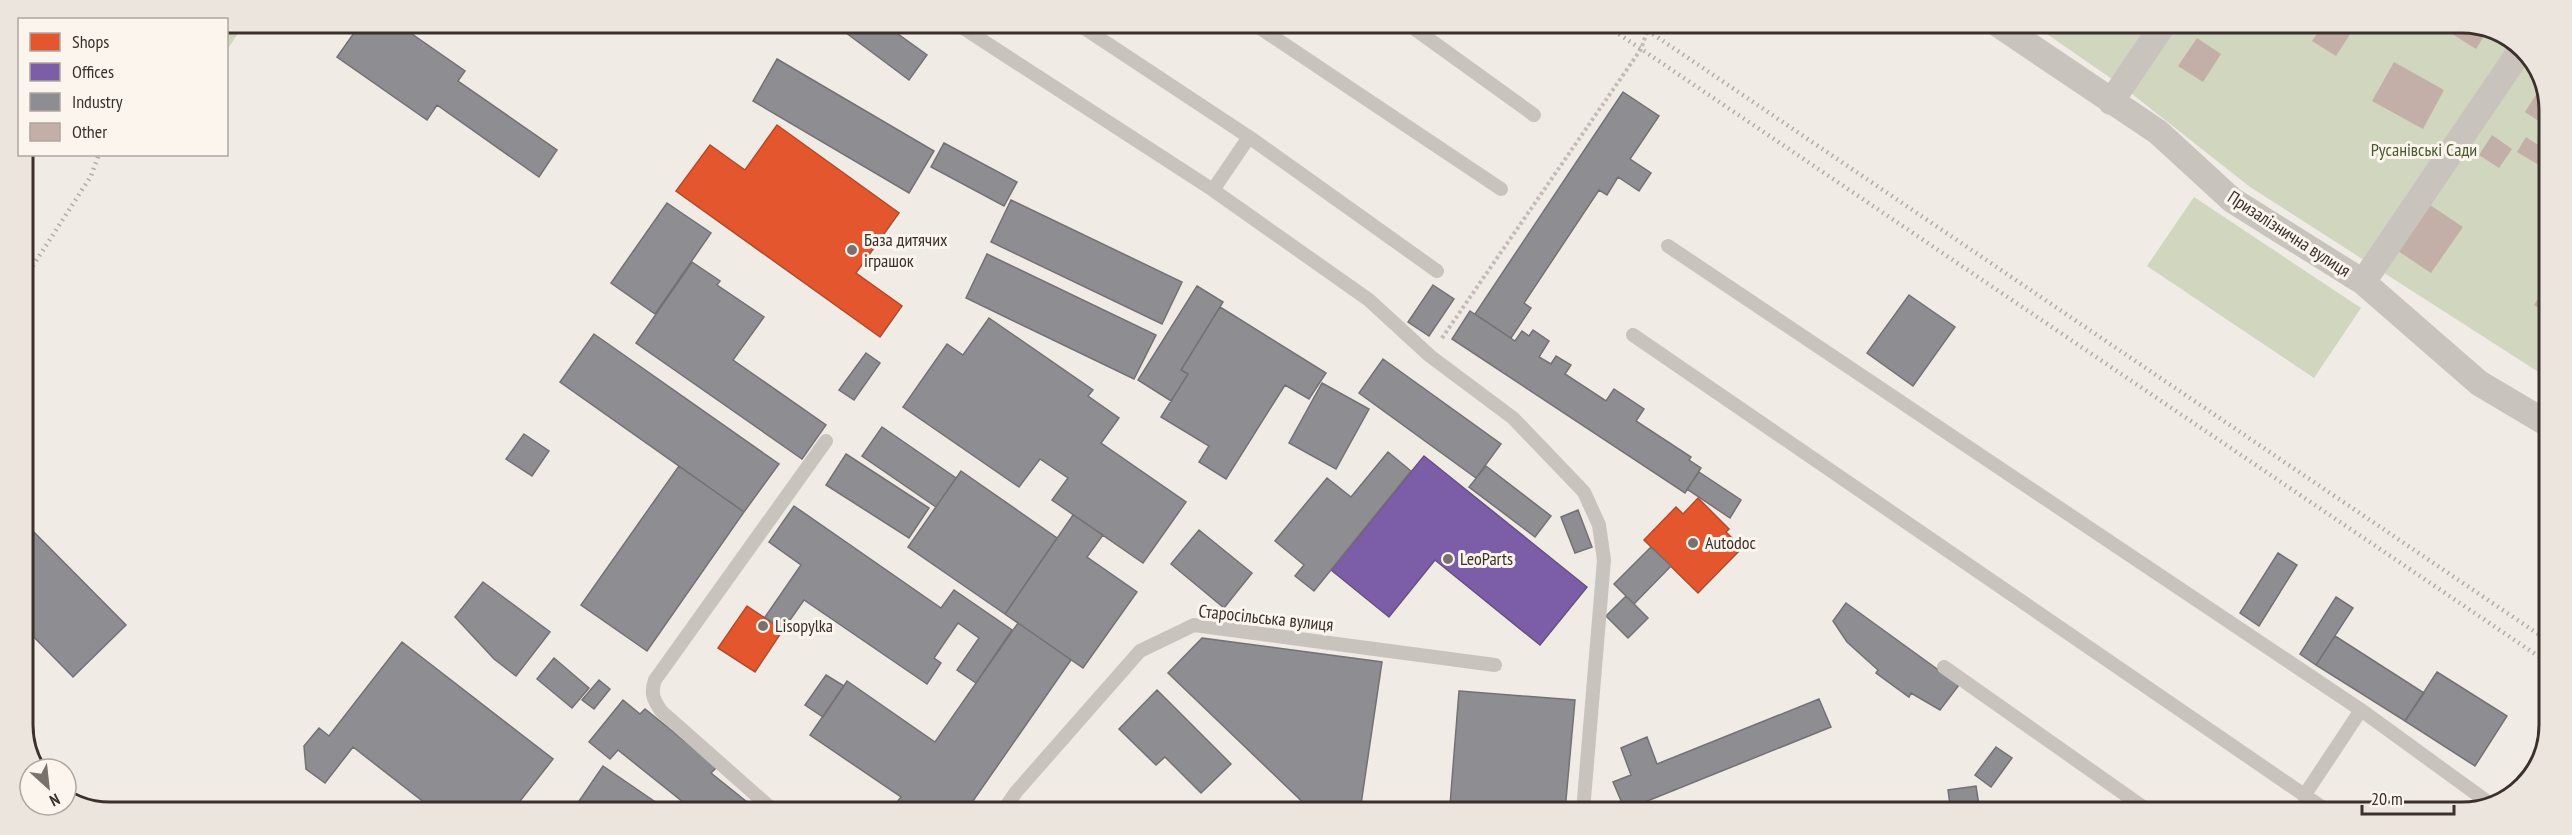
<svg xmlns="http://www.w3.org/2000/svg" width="2572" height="835" viewBox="0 0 2572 835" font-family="'PT Sans Narrow',sans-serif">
  <rect width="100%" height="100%" fill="#f0ebe5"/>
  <path fill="#d1d6bf" d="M227 23H245L227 50Z
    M2034 25 2485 26 2528 53 2549 104 2548 378 2250 187 2122 86Z
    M2194 197 2361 308 2314 378 2147 266Z"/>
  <path fill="#e4572e" stroke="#b14b2d" stroke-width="1.5" d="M777 125 899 213 856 273 902 306 880 337 676 191 710 145 745 170Z
    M1698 498 1729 529 1726 532 1742 548 1698 593 1644 540 1676 507 1683 514Z
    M747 606 783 630 755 672 718 648Z"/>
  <path fill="#7b5ea7" stroke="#685082" stroke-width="1.5" d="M1424 456 1587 587 1540 645 1435 560 1389 617 1331 570Z"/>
  <path fill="#8d8d92" stroke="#747173" stroke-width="1.5" d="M361 23H396L465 71 458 81 557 150 539 177 437 105 427 120 337 57Z
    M833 23 884 24 927 55 909 80Z
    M777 59 934 151 909 193 753 101Z
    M1623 92 1659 116 1630 159 1651 173 1639 191 1618 177 1607 195 1599 190 1524 303 1531 308 1511 338 1475 314Z
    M944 143 1017 182 1004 206 931 167Z
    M1011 200 1182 282 1162 324 991 242Z
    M667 203 711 233 655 314 611 283Z
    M987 254 1156 335 1134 379 966 298Z
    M692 262 720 281 717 285 764 317 733 360 826 425 802 459 636 343Z
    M1433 285 1454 299 1429 336 1408 322Z
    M1197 286 1223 302 1181 370 1188 374 1171 401 1138 380Z
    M1909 295 1955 327 1913 386 1867 353Z
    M1220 307 1326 373 1309 399 1285 385 1226 479 1199 462 1209 446 1161 417 1188 374 1181 370Z
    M1470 311 1515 341 1522 331 1529 336 1533 330 1549 341 1539 357 1551 364 1556 356 1571 365 1565 374 1606 401 1614 389 1644 409 1636 421 1691 457 1689 460 1701 468 1685 493 1452 339Z
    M989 318 1093 390 1088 396 1119 418 1101 443 1186 502 1143 563 1052 500 1068 478 1040 459 1019 487 903 407 947 344 963 355Z
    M594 334 779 464 744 512 560 382Z
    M866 353 880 363 854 400 839 390Z
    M1383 359 1501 444 1476 478 1359 393Z
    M1322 383 1369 409 1336 469 1289 443Z
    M882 427 956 478 936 507 862 456Z
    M524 434 549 451 532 476 506 459Z
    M1388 452 1411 471 1314 591 1295 576 1304 565 1275 541 1327 478 1351 497Z
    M846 454 929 508 909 538 826 485Z
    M679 466 744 512 647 651 581 605Z
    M1486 466 1551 516 1535 537 1469 487Z
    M961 471 1057 538 1005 614 908 547Z
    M1699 472 1741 500 1730 518 1687 489Z
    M794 506 941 608 954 590 1012 630 976 683 957 670 979 638 958 623 934 658 941 663 927 684 804 600 783 630 765 617 801 565 769 542Z
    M1578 510 1592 547 1575 553 1561 517Z
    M1073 515 1103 535 1087 557 1137 592 1083 668 1005 614Z
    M23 521 126 625 73 677 23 626Z
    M1199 530 1252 573 1224 608 1171 564Z
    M1651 547 1671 566 1634 604 1614 584Z
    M2278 553 2297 565 2259 626 2240 613Z
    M483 582 550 632 516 676 494 659 455 617Z
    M1626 596 1648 618 1628 638 1606 616Z
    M2336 597 2353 608 2316 665 2300 654Z
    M1846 603 1959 685 1940 710 1911 693 1909 697 1876 673 1878 670 1847 642 1833 621Z
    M1018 623 1071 660 966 811 891 810 901 797 810 735 847 681 935 742Z
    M2335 636 2424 693 2405 721 2316 665Z
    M1202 638 1382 662 1360 811H1312L1168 673Z
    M402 642 553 759 513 810H434L353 747 325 783 306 769 304 746 319 728 329 736Z
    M554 658 589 688 572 708 537 679Z
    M2437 672 2507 716 2475 766 2405 721Z
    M826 675 844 686 823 717 805 705Z
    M599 680 610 689 594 709 582 700Z
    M1157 690 1231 764 1201 793 1165 757 1156 765 1119 729Z
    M1459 691 1575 700 1565 811H1406L1407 802 1450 805Z
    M1819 699 1831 727 1625 810 1613 782 1631 775 1621 748 1647 737 1657 764Z
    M623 700 640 714 645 709 717 767 711 773 757 810H693L618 750 610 759 589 742Z
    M1996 747 2012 758 1991 787 1975 775Z
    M603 766 667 810H573Z
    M1976 786 1980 812H1951L1948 790Z"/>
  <path fill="#c3afa7" d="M2323 25H2356L2336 56 2312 41Z
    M2453 26H2485L2489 28 2476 49 2449 32Z
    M2197 38 2221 54 2203 82 2178 66Z
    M2394 62 2444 90 2423 129 2372 101Z
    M2541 87 2549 104V128L2525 112Z
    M2492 135 2512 149 2499 168 2479 155Z
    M2526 137 2546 150 2537 164 2517 152Z
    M2430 205 2463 227 2431 273 2398 251Z
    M2548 283V314L2534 305Z"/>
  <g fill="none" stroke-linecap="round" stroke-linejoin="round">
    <path stroke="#c2bbb6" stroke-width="4" stroke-dasharray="3 3" stroke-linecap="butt" d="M1442 338 1641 49 1650 24"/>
    <path stroke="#c9c3be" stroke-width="14" d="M957 24 1213 190 1369 300 1430 356 1513 418 1584 492 1599 525 1604 560 1583 811
      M1078 24 1249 137 1437 271
      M1254 24 1501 189
      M1408 24 1534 115
      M1213 190 1249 137
      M1668 246 2361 710 2489 803
      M1633 335 2329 812
      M1944 667 2150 812
      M2304 796 2361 710
      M773 810 661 711C654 700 650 694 655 680L826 441
      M1003 811 1016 792 1140 651 1194 625 1495 665"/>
    <path stroke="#c9c3be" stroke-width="26" d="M1999 25 2158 132 2232 200 2363 282 2479 383 2548 424
      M2111 102 2163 25
      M2363 282 2522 48"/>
    <path stroke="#b1aca8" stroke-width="4.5" stroke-dasharray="1.5 4.5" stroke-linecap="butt" d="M1604 24 2547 662
      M1638 24 2547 640
      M23 281 91 176 99 154"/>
  </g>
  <g fill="#7a716c" stroke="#fbf5ee" stroke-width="2">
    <circle cx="852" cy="250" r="6"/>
    <circle cx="1693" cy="543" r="6"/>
    <circle cx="1448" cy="559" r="6"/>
    <circle cx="763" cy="626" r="6"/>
  </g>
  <g text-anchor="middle" stroke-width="6" stroke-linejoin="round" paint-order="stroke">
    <g font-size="18" fill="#4a5a2e" stroke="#fbf5ee">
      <text x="2424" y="156">Русанівські Сади</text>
    </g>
    <g font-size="18" fill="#3b302b" stroke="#fbf5ee">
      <text transform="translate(2289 234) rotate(33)" y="6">Призалізнична вулиця</text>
      <text transform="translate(1266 618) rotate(6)" y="6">Старосільська вулиця</text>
    </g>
    <g font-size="18" fill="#3b302b" stroke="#fbf5ee" text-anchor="start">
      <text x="864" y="246">База дитячих<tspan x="864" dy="21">іграшок</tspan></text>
      <text x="1705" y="549">Autodoc</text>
      <text x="1460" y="565">LeoParts</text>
      <text x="775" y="632">Lisopylka</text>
    </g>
  </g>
  <path d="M0 0H2572V835H0ZM110 33H2462A77 77 0 0 1 2539 110V725A77 77 0 0 1 2462 802H110A77 77 0 0 1 33 725V110A77 77 0 0 1 110 33Z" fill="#ece5de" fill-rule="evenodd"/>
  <path fill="none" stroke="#3b302b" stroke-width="3" d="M110 33H2462A77 77 0 0 1 2539 110V725A77 77 0 0 1 2462 802H110A77 77 0 0 1 33 725V110A77 77 0 0 1 110 33Z"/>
  <rect x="18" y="18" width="210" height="138" fill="#fbf5ee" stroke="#aea6a0" stroke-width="1.5"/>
  <rect x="30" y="33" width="30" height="18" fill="#e4572e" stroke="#aea6a0" stroke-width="1.5"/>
  <text x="72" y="48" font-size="18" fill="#3b302b">Shops</text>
  <rect x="30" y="63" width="30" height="18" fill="#7b5ea7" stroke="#aea6a0" stroke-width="1.5"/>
  <text x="72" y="78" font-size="18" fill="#3b302b">Offices</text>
  <rect x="30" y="93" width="30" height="18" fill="#8d8d92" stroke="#aea6a0" stroke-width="1.5"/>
  <text x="72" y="108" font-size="18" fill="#3b302b">Industry</text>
  <rect x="30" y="123" width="30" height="18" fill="#c3afa7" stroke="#aea6a0" stroke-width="1.5"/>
  <text x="72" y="138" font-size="18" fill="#3b302b">Other</text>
  <g transform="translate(48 787) rotate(153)"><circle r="28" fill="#fbf5ee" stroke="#aea6a0" stroke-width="1.5"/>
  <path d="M0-4.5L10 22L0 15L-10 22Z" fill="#7a716c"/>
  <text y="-9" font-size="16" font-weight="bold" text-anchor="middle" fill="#3b302b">N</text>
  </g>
  <path d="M2362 805v9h92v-9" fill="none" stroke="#3b302b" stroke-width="3"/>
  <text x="2371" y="805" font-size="18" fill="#3b302b" stroke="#fbf5ee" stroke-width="4.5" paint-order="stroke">20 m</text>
</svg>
